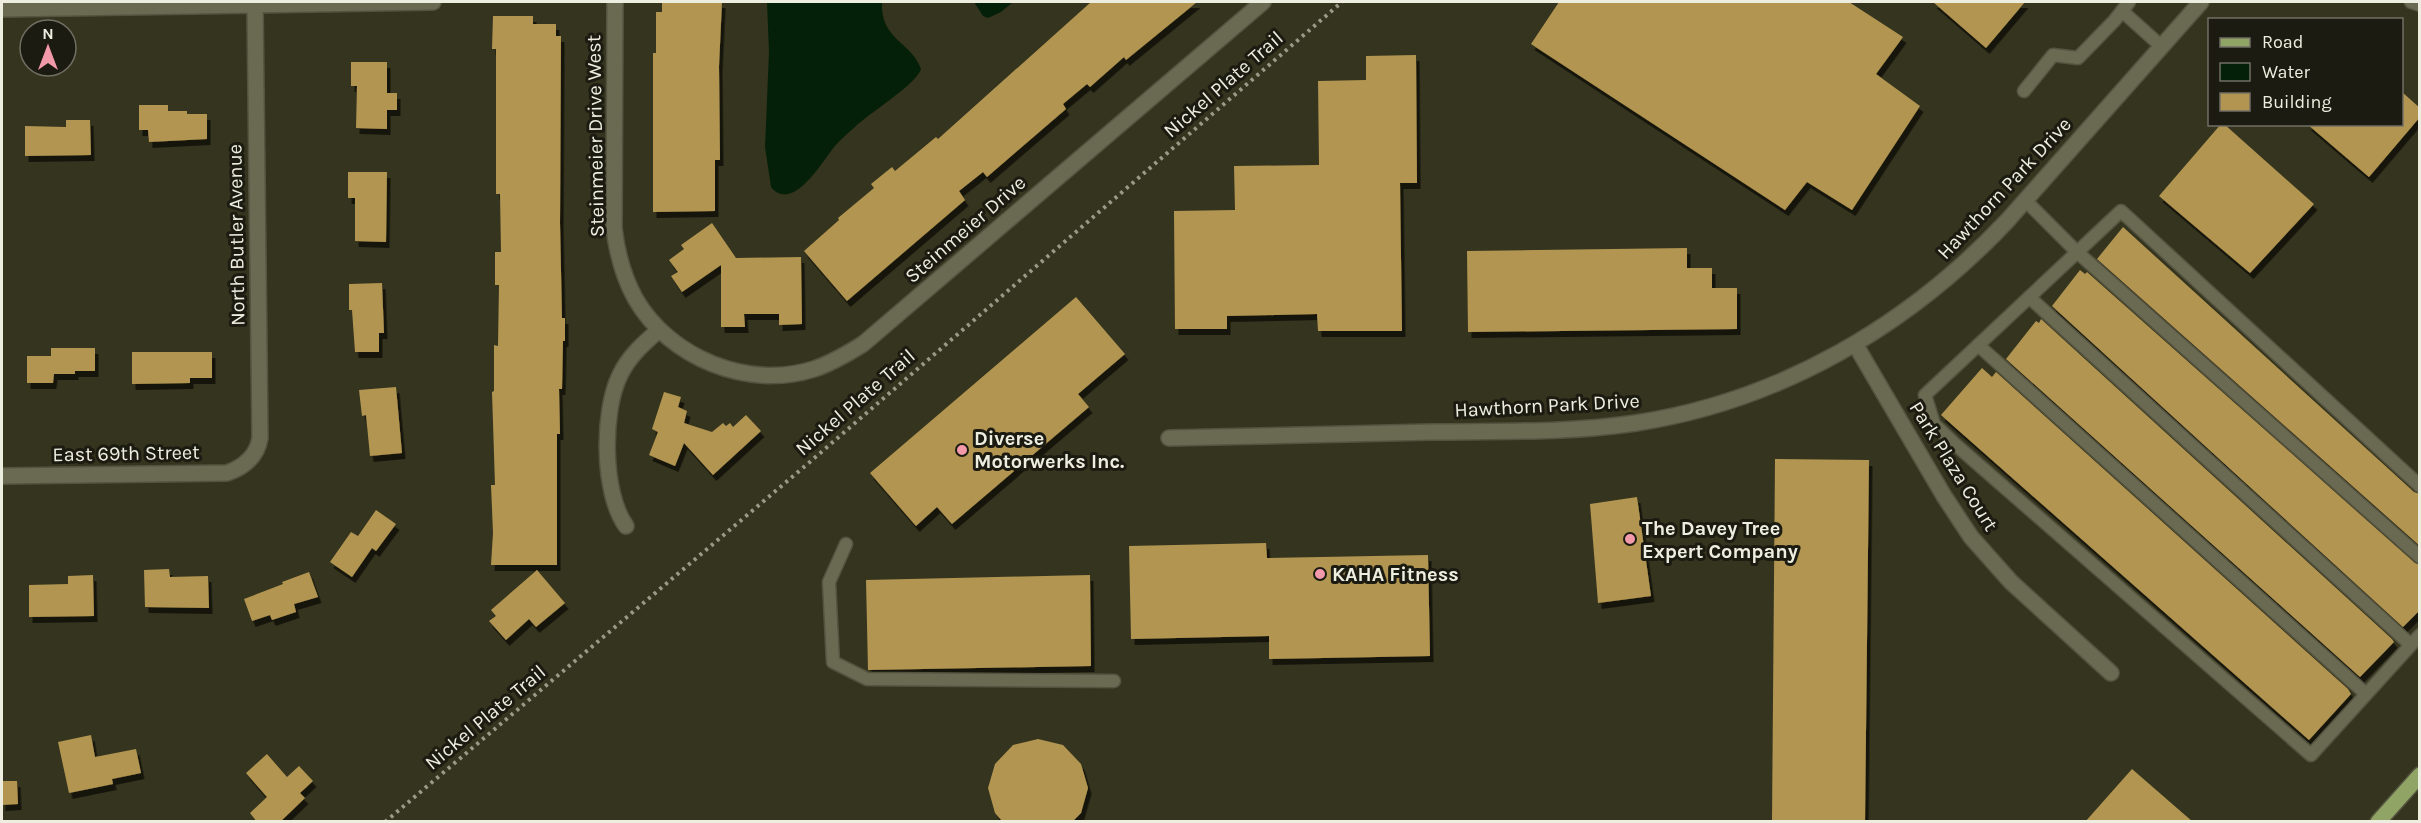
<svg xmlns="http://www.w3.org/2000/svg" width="2421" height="823" viewBox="0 0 2421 823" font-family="Karla,sans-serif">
  <defs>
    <filter id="shadow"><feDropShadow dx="3.5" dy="6" stdDeviation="0" flood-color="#0009"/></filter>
  </defs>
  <rect width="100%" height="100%" fill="#35341e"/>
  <path fill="#052008" d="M767 2H882C880 40 912 42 921 69 917 84 868 114 855 127 848 133 841 139 835 146 823 160 793 214 771 187L765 147 769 52Z
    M974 2H1013L1001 12 988 18 983 16Z"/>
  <path fill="#b29551" filter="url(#shadow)" d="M662 2H722L719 66 720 160H715V211L653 212V53H656V12H662Z
    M1091 2H1197L1126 60 1124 57 1090 87 1087 84 1063 104 1066 109 987 177 983 172 959 191 965 200 847 301 804 251 839 220 838 218 874 188 871 184 892 167 895 171 936 137 938 139Z
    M1559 2H1849L1903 37 1876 74 1920 106 1852 210 1807 182 1785 210 1531 44Z
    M1933 2H2025L1986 48Z
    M493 16H533V24H556V36H561L560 223 562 318H565V341H563L562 389H559L560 434H557V565H491L493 533 491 485H495L492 392 494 391V345L498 346 499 285H495V252H501L500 194H496V49H492Z
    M1416 55 1417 183H1400L1402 331H1318L1317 314 1227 316V329H1175L1174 211 1235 210 1234 166 1319 165 1318 81 1366 80V56Z
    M351 62H387V93H397V110H387V129L356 128 357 86H351Z
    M2402 92 2420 108V117L2369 177 2307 124H2402Z
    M139 105H168V111H187V114H207V139L149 142 148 130H139Z
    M66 120H90L91 155 25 156V126L66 127Z
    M2221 124H2224L2314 204 2250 273 2159 196Z
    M348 172H387L386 242 355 241V198H348Z
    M712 223 736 258 801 257 802 324 779 325V314H744L745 327H721V265L682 292 671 276 678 272 669 260 684 249 681 245Z
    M2123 227 2414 492 2420 494V546L2097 259Z
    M1687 248V268H1712V288H1737V329L1468 332 1467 251Z
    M2080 270 2085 274 2087 272 2415 563 2420 565V610L2403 627 2052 306Z
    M382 283 384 333H379V352H355L352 310H349V284Z
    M1076 297 1125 354 1078 394 1089 407 952 524 937 507 916 526 870 473Z
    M2041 319 2392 639 2394 642 2360 677 2006 359 2036 321 2039 323Z
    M51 348H95V371H75V374H54L53 383H27V356H51Z
    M132 352H212V378H190V383L132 384Z
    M1982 368 1992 377 1996 372 2348 689 2351 694 2309 740 1941 415Z
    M396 387 402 453 370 456 366 415 362 416 359 390Z
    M664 392 681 397 678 407 687 411 684 423 712 432 723 423 726 426 730 423 733 427 746 415 761 431 713 475 684 443 675 466 649 455 658 432 652 429Z
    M1775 459 1869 460 1865 822H1772Z
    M1637 497 1651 596 1598 603 1590 504Z
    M376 510 396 524 376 551 372 548 352 577 330 562 351 532 358 536Z
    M1266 543 1267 558 1428 555 1430 656 1269 659V636L1131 639 1129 546Z
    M169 569 170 577 208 576 209 608 145 607 144 570Z
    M537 570 565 603 536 627 529 619 506 640 489 621 496 616 491 610Z
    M309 572 318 597 294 604 296 612 272 620 270 615 252 621 244 599 283 584 282 582Z
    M93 575 94 616 29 617V585L68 584V576Z
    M1090 575 1091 666 868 670 866 580Z
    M91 735 95 757 136 749 141 773 112 779 113 784 69 793 58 742Z
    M1038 739 1063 745 1081 764 1088 788 1081 813 1072 822H1003L995 813 988 788 995 764 1013 745Z
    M267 754 287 777 299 766 313 781 300 793 305 798 280 822H257L250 813 267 797 246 773Z
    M2132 769 2193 822H2085Z
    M2 781H17L18 804 2 805Z"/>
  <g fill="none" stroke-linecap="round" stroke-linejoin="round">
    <defs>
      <path id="lane" d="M2411 2 2420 5
        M2122 11 2161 46
        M2024 91 2053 55 2078 58 2114 21 2129 2
        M2025 200 2077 252 2420 557
        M2029 297 2411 645
        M1978 345 2366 694
        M2420 486 2121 211 1925 395 1934 424 1956 445 2311 755 2420 635
        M846 544 829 582 833 662 867 679 1114 681"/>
      <path id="street" d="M615 2 614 228C617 253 623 276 635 298 669 358 748 390 814 369 832 363 847 354 863 344L1263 2
        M2 9 433 2
        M1855 344 1944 496 1971 537 2011 582 2111 673
        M1169 438C1257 436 1345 434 1432 432 1500 431 1569 433 1636 423 1780 401 1908 326 2007 221L2201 2
        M2 476 227 473C244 467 257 456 260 438L255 5
        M626 526C602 493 602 411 620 375 629 356 644 343 659 330"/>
      <path id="primary" d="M2378 822 2420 775"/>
    </defs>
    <use href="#lane" stroke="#53533f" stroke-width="15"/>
    <use href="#street" stroke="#53533f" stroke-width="18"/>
    <use href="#primary" stroke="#53533f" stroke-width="18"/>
    <path stroke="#9a9a88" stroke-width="4" stroke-dasharray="3 4.5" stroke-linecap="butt" d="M385 822 811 461 1342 2"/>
    <use href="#lane" stroke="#6a6952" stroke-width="12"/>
    <use href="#street" stroke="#6a6952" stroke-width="15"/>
    <use href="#primary" stroke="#90a465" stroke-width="15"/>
  </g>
  <g fill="#f39aaa" stroke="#1c1b12" stroke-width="2">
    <circle cx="962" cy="450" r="6"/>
    <circle cx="1630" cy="539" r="6"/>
    <circle cx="1320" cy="574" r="6"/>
  </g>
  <g text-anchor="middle" stroke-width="6" stroke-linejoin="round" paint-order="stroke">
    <g font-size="20" fill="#eeeee0" stroke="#1c1b12">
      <text transform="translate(1223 84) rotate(-41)" y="7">Nickel Plate Trail</text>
      <text transform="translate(595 136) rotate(-91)" y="7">Steinmeier Drive West</text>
      <text transform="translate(2004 188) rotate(-47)" y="7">Hawthorn Park Drive</text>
      <text transform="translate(965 229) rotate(-41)" y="7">Steinmeier Drive</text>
      <text transform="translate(236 235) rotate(-91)" y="7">North Butler Avenue</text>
      <text transform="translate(855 402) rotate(-41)" y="7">Nickel Plate Trail</text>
      <text transform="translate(1547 405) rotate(-3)" y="7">Hawthorn Park Drive</text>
      <text transform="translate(126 453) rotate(-1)" y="7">East 69th Street</text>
      <text transform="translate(1954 466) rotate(58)" y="7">Park Plaza Court</text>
      <text transform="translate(485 717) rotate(-40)" y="7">Nickel Plate Trail</text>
    </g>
    <g font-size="20" font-weight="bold" fill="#eeeee0" stroke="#1c1b12" text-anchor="start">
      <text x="974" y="445">Diverse<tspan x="974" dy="23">Motorwerks Inc.</tspan></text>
      <text x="1642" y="535">The Davey Tree<tspan x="1642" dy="23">Expert Company</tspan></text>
      <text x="1332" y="581">KAHA Fitness</text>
    </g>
  </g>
  <rect width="2421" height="823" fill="none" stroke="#eeeee0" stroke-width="6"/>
  <rect x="2208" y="18" width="195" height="108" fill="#1c1b12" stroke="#706f64" stroke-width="1.5"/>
  <rect x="2220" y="38" width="30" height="9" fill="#90a465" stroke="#706f64" stroke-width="1.5"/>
  <text x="2262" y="48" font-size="18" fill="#eeeee0">Road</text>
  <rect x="2220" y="63" width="30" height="18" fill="#052008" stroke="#706f64" stroke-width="1.5"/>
  <text x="2262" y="78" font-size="18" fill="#eeeee0">Water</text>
  <rect x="2220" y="93" width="30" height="18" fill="#b29551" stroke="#706f64" stroke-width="1.5"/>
  <text x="2262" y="108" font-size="18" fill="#eeeee0">Building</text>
  <g transform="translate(48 48)"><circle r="28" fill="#1c1b12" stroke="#706f64" stroke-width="1.5"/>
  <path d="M0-4.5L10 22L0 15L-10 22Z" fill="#f39aaa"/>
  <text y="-9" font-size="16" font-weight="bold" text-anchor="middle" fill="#eeeee0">N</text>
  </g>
</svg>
